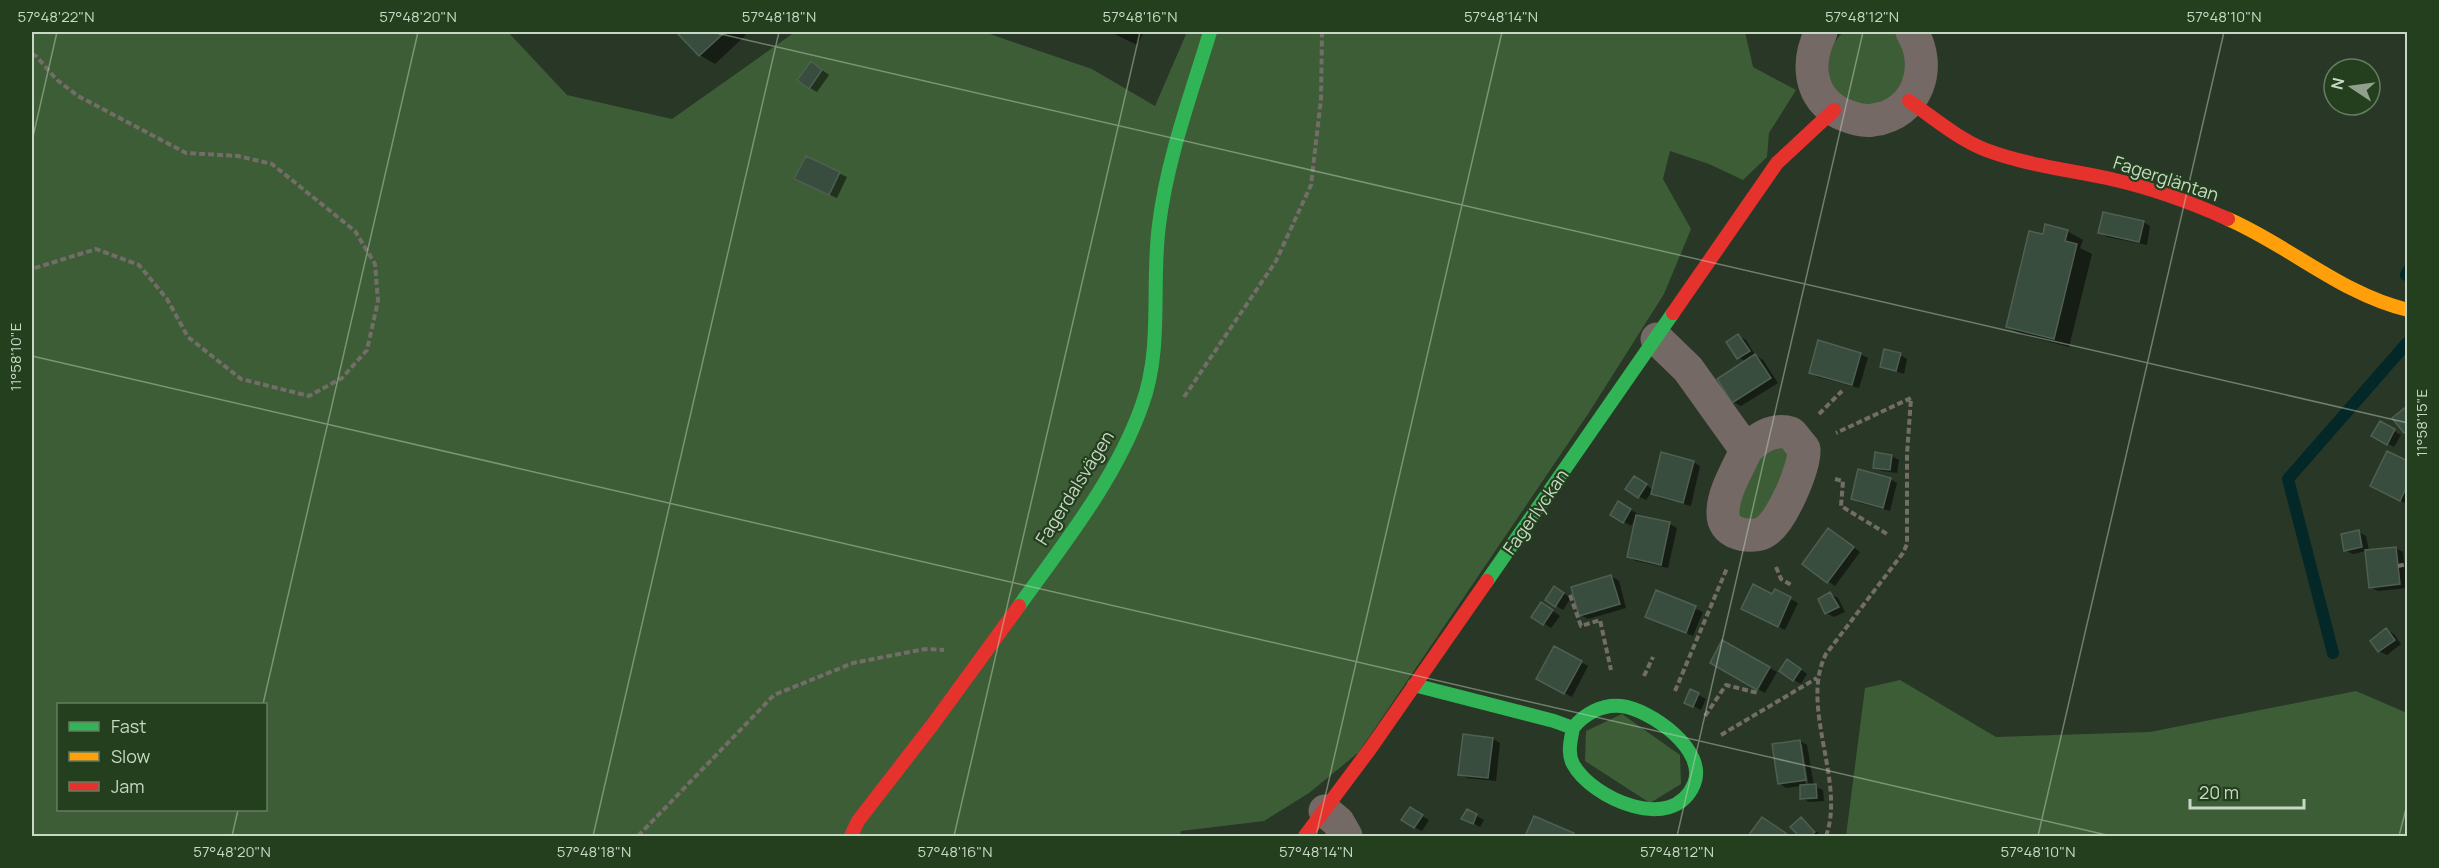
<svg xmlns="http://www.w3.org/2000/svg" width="2439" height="868" viewBox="0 0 2439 868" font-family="Manrope,sans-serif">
  <rect width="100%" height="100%" fill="#293726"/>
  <path fill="#3d5d36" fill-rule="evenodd" d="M32 32H508L567 95 672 119 795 32H984L1092 69 1155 106 1187 32H1745L1753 67 1796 90 1769 133 1767 157 1743 180 1709 164 1670 151 1663 179 1691 229 1664 294 1588 414 1359 752 1309 793 1264 821 1181 831 1180 836H32ZM58 704H266V810H58Z
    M1843 32H1898L1908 71 1895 96 1862 108 1828 90 1829 49Z
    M1767 444 1793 447 1767 525 1728 514Z
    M1900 680 1996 737 2150 732 2356 691 2407 713V836H1846L1865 688Z
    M1622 714 1680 755 1681 784 1650 803 1585 761 1586 731Z"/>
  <path fill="#0007" fill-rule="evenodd" d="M678 32H743L746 35 715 64 700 55Z
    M1110 32H1144L1137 45Z
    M818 67 829 75 817 92 810 88Z
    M806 158 847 177 837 198 804 183Z
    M2143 222 2150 226 2147 245 2107 237 2100 232Z
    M2067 231 2083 240 2080 248 2092 254 2069 347 2023 335 2008 327 2044 236Z
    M1738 336 1746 340 1755 355 1763 360 1778 383 1741 406 1733 402 1746 362 1738 357Z
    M1860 354 1868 358 1859 388 1818 377 1811 373Z
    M1900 355 1907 359 1904 374 1882 366Z
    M2380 423 2401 435 2394 447 2373 436Z
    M1892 456 1899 460 1897 473 1882 471 1874 467Z
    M1693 462 1700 466 1691 506 1660 498 1651 493 1646 500 1638 496 1642 482 1653 490Z
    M2408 463 2407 504 2379 490Z
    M1890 479 1897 483 1890 511 1860 503 1852 498Z
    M1619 503 1638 514 1631 526 1612 514Z
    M1637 516 1670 524 1677 528 1668 568 1636 561 1629 557Z
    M2359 532 2366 536 2369 551 2396 548 2403 552 2407 588 2378 591 2370 587 2366 551 2353 554 2345 550Z
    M1836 534 1860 552 1835 586 1804 564Z
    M1611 576 1619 581 1626 608 1588 619 1580 615Z
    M1555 588 1571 598 1563 610 1547 600Z
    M1775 591 1798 603 1785 630 1750 612 1773 596Z
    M1657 592 1703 612 1693 636 1654 620Z
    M1830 594 1838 598 1845 612 1834 617 1826 613Z
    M1549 608 1560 616 1551 628 1533 616Z
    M2386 630 2394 634 2401 644 2387 655 2379 651Z
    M1723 642 1777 672 1765 693 1712 663Z
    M1555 648 1588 666 1572 697 1538 679Z
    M1795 665 1807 674 1801 684 1794 680Z
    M1691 691 1706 699 1701 710 1693 706Z
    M1493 739 1500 743 1496 781 1467 778 1460 774Z
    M1800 741 1807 745 1814 786 1823 790 1824 801 1809 802 1802 798 1801 786 1786 788 1779 783ZM1799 744H1802L1809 787 1806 788Z
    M1468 811 1484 820 1480 827 1464 818Z
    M1417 813 1429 820 1422 831 1414 827Z
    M1535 818 1573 834 1577 836H1527Z
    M1763 818 1770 823 1789 836H1750Z
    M1801 819 1808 823 1821 836H1801L1793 827Z"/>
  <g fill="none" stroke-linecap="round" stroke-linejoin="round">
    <path stroke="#042828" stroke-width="12" d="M2406 275 2408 271
      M2333 653 2288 479 2407 343"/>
  </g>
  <path fill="#394d3f" stroke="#4f5f52" stroke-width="1.5" d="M676 32H725L699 56Z
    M811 61 822 70 809 89 797 80Z
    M806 156 840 172 829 195 794 179Z
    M2103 212 2144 221 2139 242 2098 233Z
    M2045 224 2068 230 2065 241 2077 244 2054 339 2006 327 2029 231 2043 234Z
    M1738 334 1750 351 1737 359 1726 342Z
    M1818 340 1861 353 1852 385 1809 373Z
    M1884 349 1901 353 1896 371 1880 367Z
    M1755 354 1771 378 1732 403 1717 379Z
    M2406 407 2408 430 2404 433 2392 418Z
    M2380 421 2395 429 2387 445 2371 436Z
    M2387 451 2408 461V484L2400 501 2370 486Z
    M1661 452 1694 461 1683 503 1651 494Z
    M1875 452 1892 455 1890 470 1873 468Z
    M1858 469 1891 478 1883 508 1851 499Z
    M1634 476 1647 484 1638 498 1625 489Z
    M1618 501 1631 509 1623 523 1610 515Z
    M1636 515 1670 522 1661 565 1627 557Z
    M1828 528 1854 547 1827 583 1802 564Z
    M2359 530 2362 547 2344 551 2341 534Z
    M2396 547 2400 584 2369 588 2365 550Z
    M1611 575 1620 604 1579 616 1571 587Z
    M1753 584 1772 594 1775 589 1791 597 1778 627 1741 609Z
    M1554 586 1564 593 1555 607 1545 600Z
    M1656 590 1696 606 1686 633 1645 617Z
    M1830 592 1839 607 1825 614 1818 599Z
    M1541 602 1553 610 1543 625 1531 617Z
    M2386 628 2395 640 2378 652 2370 641Z
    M1722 640 1770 667 1757 690 1710 663Z
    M1554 646 1582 661 1564 694 1536 679Z
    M1787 659 1801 669 1793 681 1779 671Z
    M1690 689 1699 693 1693 707 1684 703Z
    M1463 734 1493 738 1488 778 1458 775Z
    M1800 740 1806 780 1778 784 1772 744Z
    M1816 784 1817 798 1800 799V785Z
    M1410 807 1423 815 1414 828 1401 820Z
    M1467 809 1477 814 1473 824 1461 819Z
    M1534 816 1574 833 1572 836H1525Z
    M1762 817 1790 836H1748Z
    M1801 817 1815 832 1810 836H1799L1790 827Z"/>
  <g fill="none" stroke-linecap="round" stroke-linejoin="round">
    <path stroke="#736d67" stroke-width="4" stroke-dasharray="6 3" stroke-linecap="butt" d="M32 54 36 56 57 80 78 96 186 153 238 156 272 164 355 231 375 264 378 301 367 350 342 378 309 396 241 379 188 337 167 299 139 265 96 249 32 269
      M1184 397 1276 261 1311 185 1321 99 1322 32
      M1819 414 1842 391
      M1835 479 1843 481 1841 506 1887 534
      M2398 566 2408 564
      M1776 567 1781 579 1793 586
      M1570 595 1581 626 1600 620 1611 670
      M1644 676 1653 657
      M1675 691 1727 568
      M1705 716 1726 685 1758 693
      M1721 735 1817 678
      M638 836 774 695 853 663 925 649 944 650
      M1826 836C1846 782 1799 706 1826 654L1903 553 1907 544V454L1911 398 1836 433"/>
    <path stroke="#746965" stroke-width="33" d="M1821 32C1806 62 1808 98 1842 114 1852 118 1863 122 1873 120 1918 114 1933 67 1912 32
      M1657 339 1688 369 1746 450C1738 469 1722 493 1723 514 1723 523 1728 529 1735 532 1744 536 1758 537 1766 531 1782 521 1805 467 1804 449L1791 433C1774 428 1758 438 1746 450
      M1325 811 1338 822 1346 836"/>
    <path stroke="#30b455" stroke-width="14" d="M1487 581 1673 313
      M1019 606C1064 543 1116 479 1142 405 1163 348 1151 285 1159 225 1167 159 1191 95 1210 32
      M1414 685 1554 721 1573 728C1571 739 1567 753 1573 764 1591 798 1673 835 1694 784 1708 750 1650 709 1621 706 1602 704 1584 714 1573 728"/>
    <path stroke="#ff9f0a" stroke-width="14" d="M2228 219C2290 246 2341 294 2408 310"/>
    <path stroke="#e5322d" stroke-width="14" d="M1909 101C1934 118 1958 139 1986 150 2026 165 2069 170 2111 179 2151 188 2190 202 2228 219
      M1673 313 1777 163 1834 110
      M851 836 858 821 933 724 1019 606
      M1305 836 1370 749 1487 581"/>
  </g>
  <path fill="none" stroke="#c7d8c4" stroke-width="1.5" stroke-opacity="0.45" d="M712 32 2408 423M32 141 57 32M32 356 2111 836M263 704 418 32M232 836 238 810M593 836 779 32M954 836 1140 32M1316 836 1502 32M1677 836 1863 32M2038 836 2224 32M2399 836 2408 801"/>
  <g text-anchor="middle" stroke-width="4.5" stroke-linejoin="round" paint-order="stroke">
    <g font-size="18" fill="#c7d8c4" stroke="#243f1e">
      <text transform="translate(2166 179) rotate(18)" y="6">Fagergläntan</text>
      <text transform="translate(1075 488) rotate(-58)" y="6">Fagerdalsvägen</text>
      <text transform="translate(1536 512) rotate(-55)" y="6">Fagerlyckan</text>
    </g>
  </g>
  <rect width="2439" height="868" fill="none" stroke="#243f1e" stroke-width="66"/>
  <rect x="57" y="703" width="210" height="108" fill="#243f1e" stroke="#657c60" stroke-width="1.5"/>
  <rect x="69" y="722" width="30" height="9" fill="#30b455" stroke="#657c60" stroke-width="1.5"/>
  <text x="111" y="733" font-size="18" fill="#c7d8c4">Fast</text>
  <rect x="69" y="752" width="30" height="9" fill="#ff9f0a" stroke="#657c60" stroke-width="1.5"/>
  <text x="111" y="763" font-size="18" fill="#c7d8c4">Slow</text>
  <rect x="69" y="782" width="30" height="9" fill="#e5322d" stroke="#657c60" stroke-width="1.5"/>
  <text x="111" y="793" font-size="18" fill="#c7d8c4">Jam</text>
  <g transform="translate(2352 87) rotate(283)"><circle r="28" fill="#243f1e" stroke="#657c60" stroke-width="1.5"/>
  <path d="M0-4.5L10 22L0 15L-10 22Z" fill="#90a08d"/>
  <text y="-9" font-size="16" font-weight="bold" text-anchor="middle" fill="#c7d8c4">N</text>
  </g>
  <path d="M2190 799v9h114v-9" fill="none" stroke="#c7d8c4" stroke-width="3"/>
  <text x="2199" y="799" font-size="18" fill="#c7d8c4" stroke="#243f1e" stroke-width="4.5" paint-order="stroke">20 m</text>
  <rect x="33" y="33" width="2373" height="802" fill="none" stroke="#c7d8c4" stroke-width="2"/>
  <g font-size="15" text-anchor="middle" fill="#c7d8c4">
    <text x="56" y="22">57°48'22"N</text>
    <text x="418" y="22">57°48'20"N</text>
    <text x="779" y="22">57°48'18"N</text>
    <text x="1140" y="22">57°48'16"N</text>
    <text x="1501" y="22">57°48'14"N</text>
    <text x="1862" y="22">57°48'12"N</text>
    <text x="2224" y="22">57°48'10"N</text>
    <text transform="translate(16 357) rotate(-90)" y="5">11°58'10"E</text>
    <text transform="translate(2422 423) rotate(-90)" y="5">11°58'15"E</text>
    <text x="232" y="857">57°48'20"N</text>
    <text x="594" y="857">57°48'18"N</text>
    <text x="955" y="857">57°48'16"N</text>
    <text x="1316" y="857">57°48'14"N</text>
    <text x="1677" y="857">57°48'12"N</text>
    <text x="2038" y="857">57°48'10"N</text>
  </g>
</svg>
